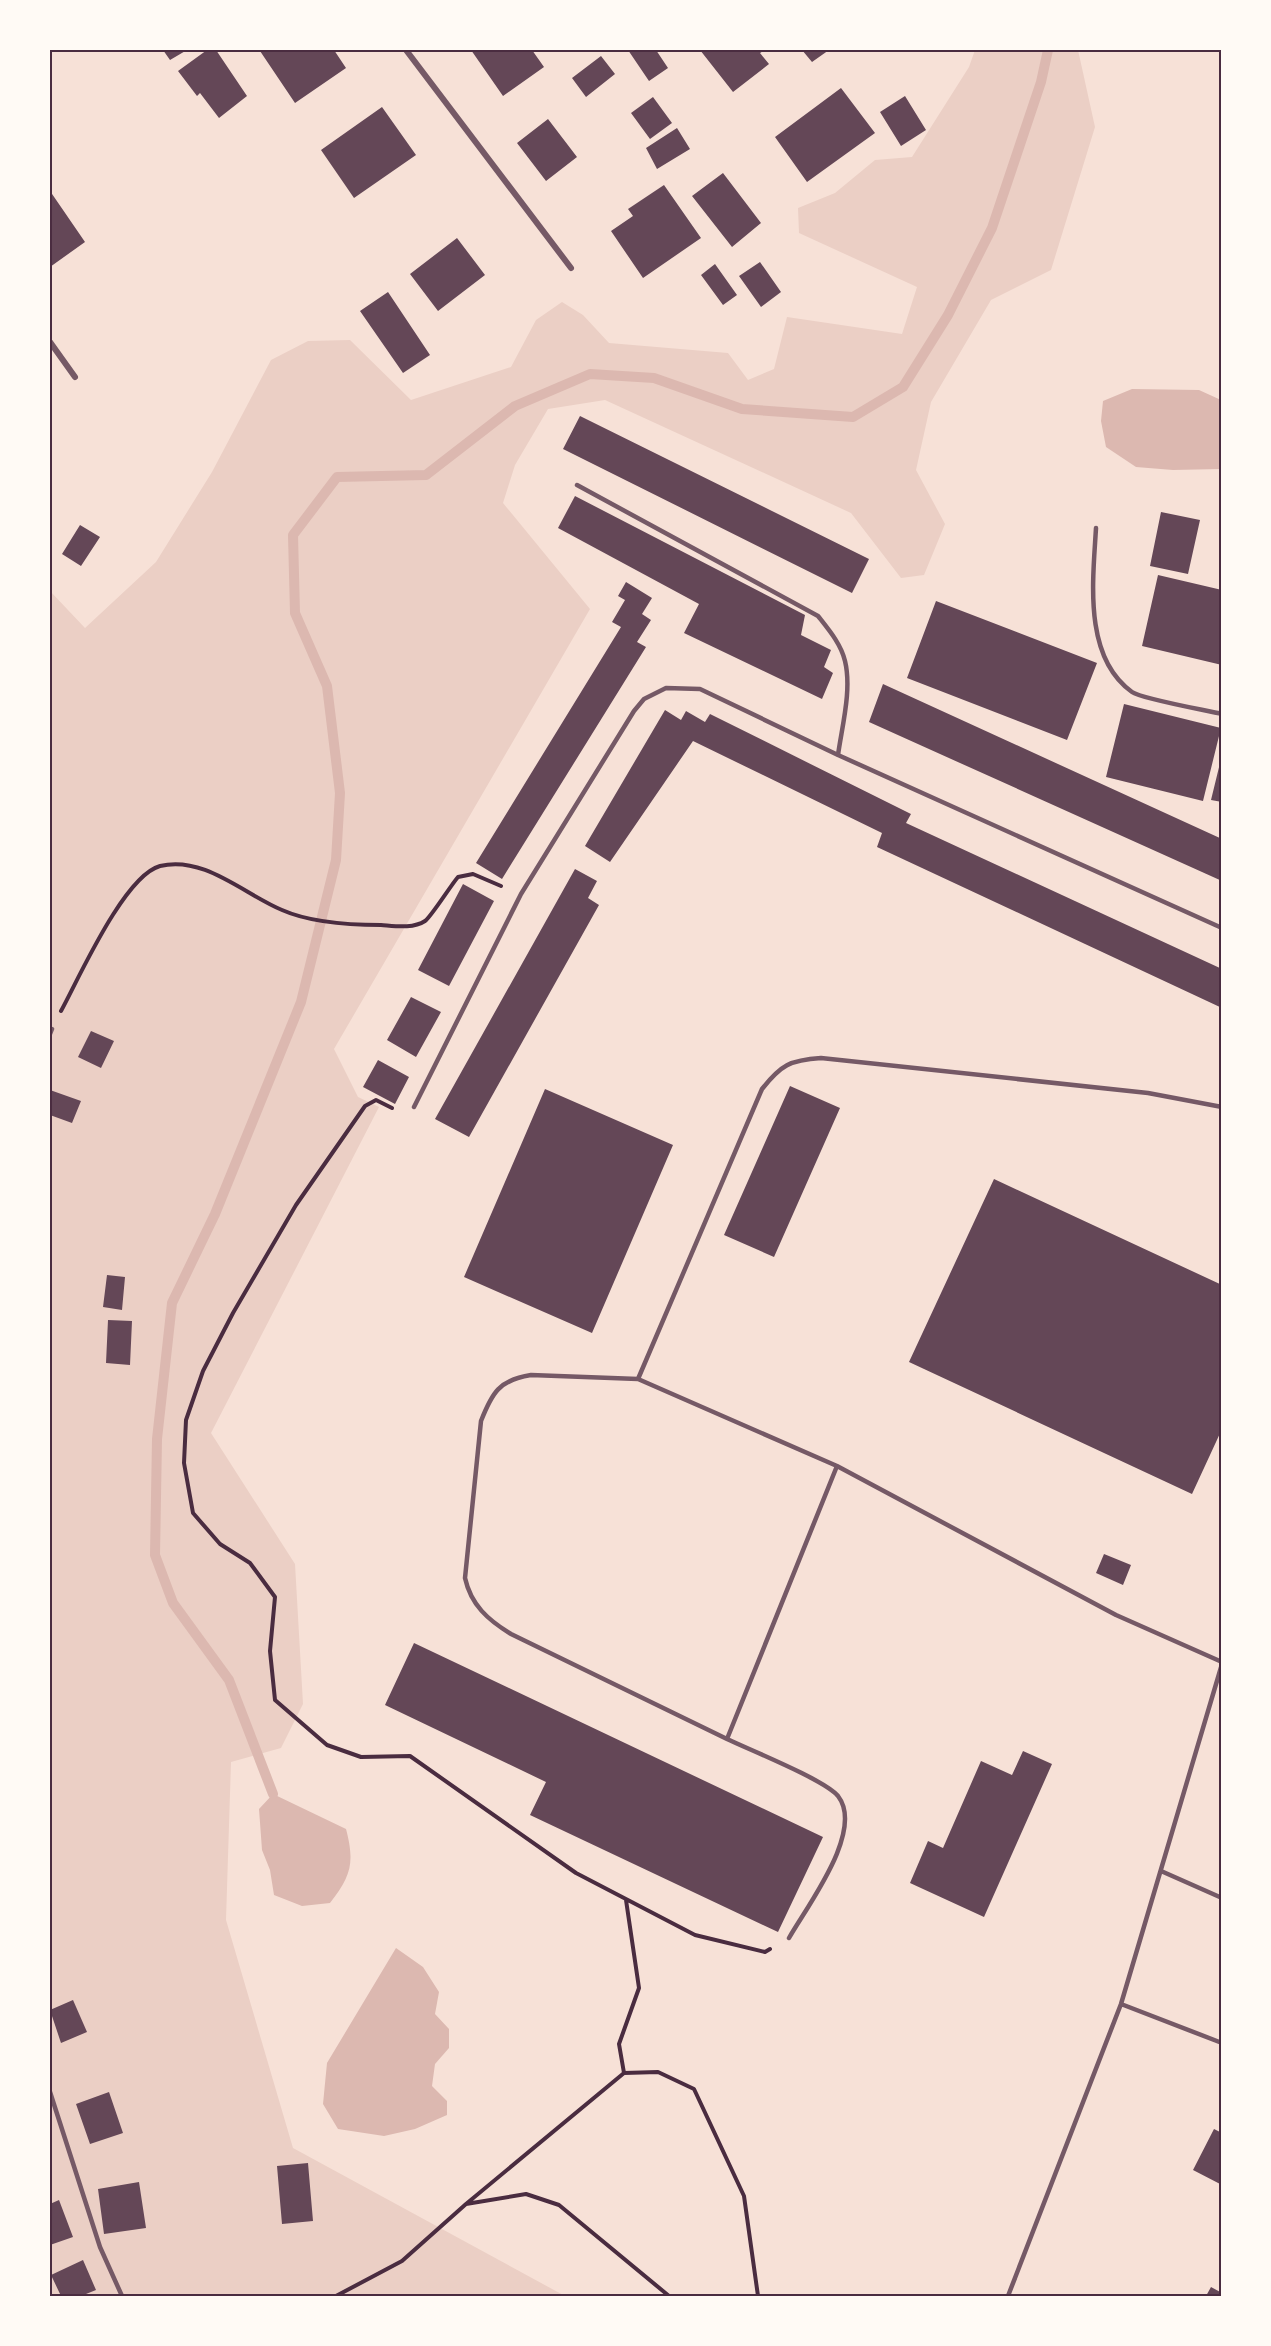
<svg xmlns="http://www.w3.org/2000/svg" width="1271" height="2346" viewBox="0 0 1271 2346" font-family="Helvetica,sans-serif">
  <rect width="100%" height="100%" fill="#f7e1d7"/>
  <path fill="#ebcfc5" d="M975 50H1078L1095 127 1051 270 991 300 931 402 916 470 945 524 924 575 901 578 851 513 605 400 548 409 515 465 503 503 590 609 334 1049 358 1097 379 1107 211 1433 295 1564 303 1704 281 1748 231 1762 226 1920 293 2148 565 2296H50V591L85 628 156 562 212 472 271 360 308 341 350 340 411 400 511 367 536 320 562 302 583 315 609 343 728 353 748 380 774 369 787 317 902 334 917 287 799 233 798 208 835 193 875 160 912 157 969 67Z"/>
  <path fill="#dcb8b0" d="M1132 389 1199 390 1221 400V469L1173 470 1136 467 1106 447 1101 421 1103 401Z
    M273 1794 346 1829C355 1863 351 1876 330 1903L302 1906 274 1895 270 1870 262 1850 259 1809Z
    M396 1948 423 1967 439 1992 435 2014 449 2029V2048L435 2064 432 2086 447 2101V2115L415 2129 384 2136 338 2129 323 2104 327 2063Z"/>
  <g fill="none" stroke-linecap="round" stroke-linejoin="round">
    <path stroke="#dcb8b0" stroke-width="10" d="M273 1794 229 1680 173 1603 155 1555 157 1439 172 1303 215 1214 301 1002 336 860 340 793 327 686 295 613 293 535 337 477 426 475 515 406 590 374 654 378 742 409 853 417 903 387 948 315 992 228 1041 82 1048 50"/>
  </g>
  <path fill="#644757" d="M163 50H187L170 60Z
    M207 50H216L247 96 219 118 200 93 197 96 178 71Z
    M263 50H334L346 68 295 103 260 51Z
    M471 50H532L544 67 503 96Z
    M628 50H656L668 68 649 81Z
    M700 50H765L760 53 769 64 733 92Z
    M802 50H829L812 62Z
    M601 56 615 74 586 97 572 78Z
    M841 88 875 133 807 182 775 137Z
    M905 96 926 130 901 146 880 112Z
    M653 97 672 123 650 139 631 113Z
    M382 107 416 155 354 198 321 150Z
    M548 119 577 157 546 181 517 143Z
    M677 128 690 149 657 169 646 148Z
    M723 173 761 223 732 247 692 196Z
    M664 185 701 238 643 278 611 231 633 216 628 209Z
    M50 191 85 242 50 267Z
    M457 238 485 275 438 311 410 274Z
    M760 262 781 292 761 307 739 276Z
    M715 264 737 295 723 305 701 275Z
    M388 292 430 355 403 373 360 311Z
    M580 416 869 559 852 593 563 449Z
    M575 496 805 615 801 635 831 650 824 667 833 673 822 699 684 633 699 604 558 528Z
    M1161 512 1200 520 1188 574 1150 566Z
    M80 525 100 537 81 566 62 554Z
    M1158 575 1222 590V665L1142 646Z
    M626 582 652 598 642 614 651 620 637 642 646 647 502 879 476 863 621 627 612 622 625 600 618 596Z
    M936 601 1097 663 1067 740 907 678Z
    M883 684 1222 839V881L869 722Z
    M1124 704 1221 728 1203 801 1106 777Z
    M665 710 681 720 686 711 705 722 710 714 911 814 906 823 1222 969V1008L877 847 882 833 693 741 610 862 585 846Z
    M1221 759H1222V802L1211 800Z
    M575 869 597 881 588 898 599 905 469 1137 435 1119Z
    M463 884 494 901 449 986 418 970Z
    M411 997 441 1012 416 1057 387 1040Z
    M91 1031 114 1041 101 1068 78 1057Z
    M378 1060 409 1077 395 1104 363 1087Z
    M790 1086 840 1108 774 1257 724 1235Z
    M545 1089 673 1145 592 1333 464 1277Z
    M50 1090 81 1101 72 1123 50 1115Z
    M994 1179 1222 1285V1429L1192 1494 909 1362Z
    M107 1275 125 1277 122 1310 103 1307Z
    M108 1320 132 1321 130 1365 106 1363Z
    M1104 1554 1131 1565 1123 1585 1096 1573Z
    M414 1643 823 1837 778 1932 530 1815 546 1782 385 1705Z
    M1023 1751 1052 1764 984 1917 910 1883 928 1841 943 1848 981 1761 1012 1775Z
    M73 2000 87 2032 61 2043 50 2010Z
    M109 2092 123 2133 90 2144 76 2104Z
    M1214 2129 1222 2133V2185L1193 2170Z
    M308 2163 313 2221 282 2224 277 2166Z
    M139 2182 146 2228 104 2234 98 2189Z
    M59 2200 73 2237 50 2245V2204Z
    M83 2260 96 2290 81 2296H61L51 2275Z
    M1211 2287 1222 2293V2296H1206Z"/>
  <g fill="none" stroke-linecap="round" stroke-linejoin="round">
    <path stroke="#4a2c40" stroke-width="4" d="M61 1011C79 978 124 876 160 866 204 855 245 895 282 910 309 922 351 925 381 925 395 926 413 929 425 921 431 917 451 885 458 877L473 874 501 886
      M392 1108 376 1100 365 1106 296 1205 233 1313 203 1371 186 1420 184 1463 193 1513 220 1544 250 1563 275 1597 270 1651 275 1700 327 1745 361 1757 410 1756 576 1873 695 1935 765 1952 770 1949
      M624 2073 619 2044 639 1988 626 1900
      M466 2204 624 2073 658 2072 694 2089 744 2196 758 2296
      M336 2296 402 2261 466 2204 526 2194 559 2205 669 2296"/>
    <path stroke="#755966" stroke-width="4.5" d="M577 485 818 616C829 630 841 644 845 661 852 690 842 726 838 755
      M1096 528C1093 580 1083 657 1132 692 1142 699 1205 710 1222 714
      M50 1034 52 1029
      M414 1107 521 894 634 711 644 699 666 688 700 689 838 755 1222 928
      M531 1375 638 1379 837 1466 727 1739 511 1634C488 1620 471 1605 465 1578L481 1421C492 1393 499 1380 531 1375Z
      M638 1379 762 1089C781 1065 790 1060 821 1058L1148 1093 1222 1107
      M837 1466 1116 1615 1222 1662
      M727 1739C750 1750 825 1780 838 1796 865 1831 807 1906 789 1938
      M1161 1871 1222 1898
      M1121 2004 1222 2043
      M50 2092 100 2247 122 2296
      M1008 2296 1121 2004 1222 1664"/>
    <path stroke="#755966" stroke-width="6" d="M406 50 571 268
      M50 342 75 377"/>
  </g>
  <rect width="1271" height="2346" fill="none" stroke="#fffaf5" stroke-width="102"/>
  <rect x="51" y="51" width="1169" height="2244" fill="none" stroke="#4a2c40" stroke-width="2"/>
</svg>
